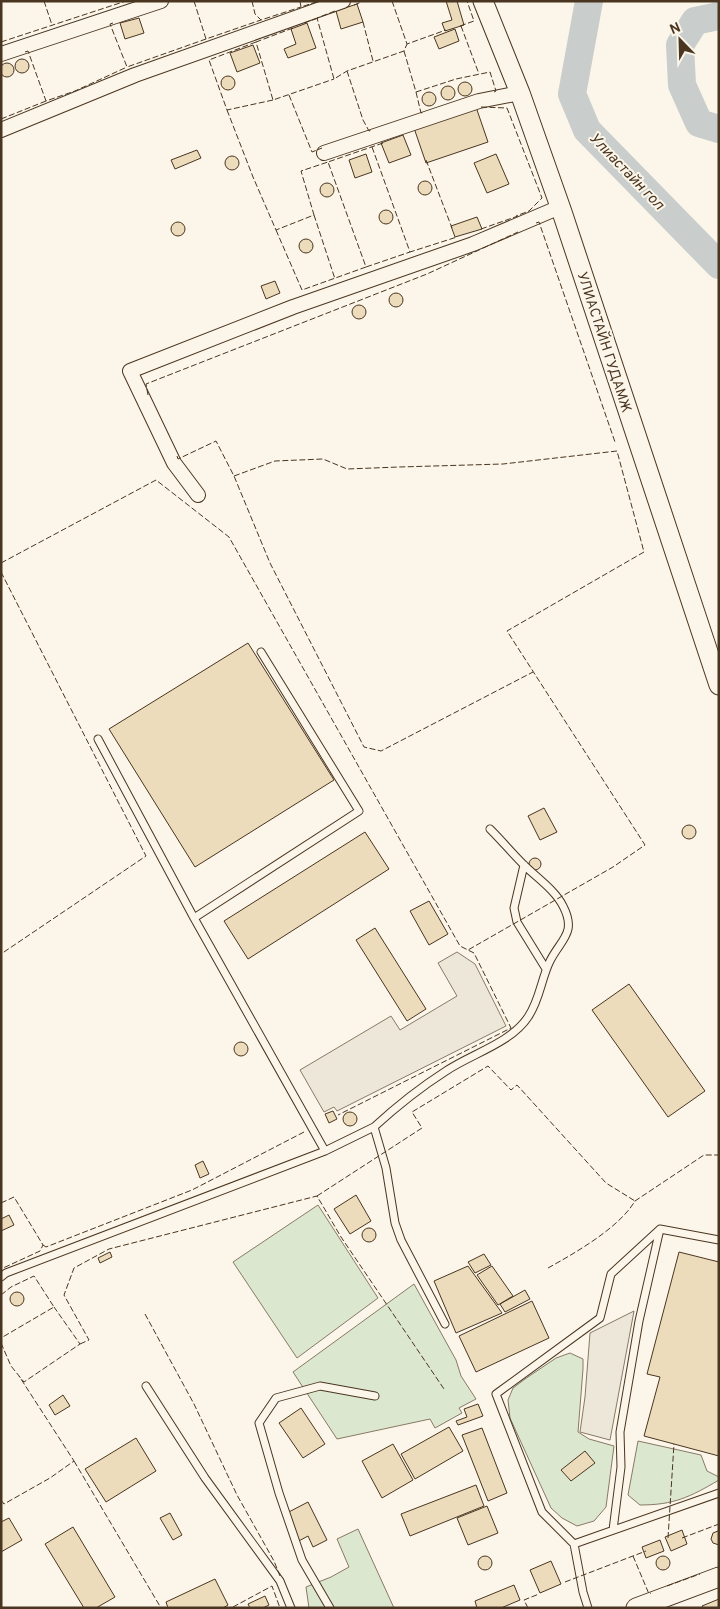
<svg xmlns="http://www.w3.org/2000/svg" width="720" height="1609" viewBox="0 0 720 1609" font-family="Overpass,sans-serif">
  <rect width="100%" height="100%" fill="#fbf6e9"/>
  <path fill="#dce7d0" stroke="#887966" d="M318 1205 378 1298 297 1358 233 1262Z
    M414 1284 456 1360 461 1376 476 1399 459 1408 462 1413 435 1428 430 1419 337 1439 293 1372Z
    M570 1353 583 1359V1369L578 1432 589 1439 614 1446 606 1507 594 1521 577 1526 562 1518 551 1508 510 1418 508 1400 513 1388 525 1379 556 1358Z
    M638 1441 701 1455 707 1471 719 1477V1480C690 1497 674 1505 640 1505L628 1495Z
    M358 1529 394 1608H309L306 1587 331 1577 349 1567 337 1539Z"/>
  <path fill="#ede7d9" stroke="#887966" d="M457 952 475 964 506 1026 337 1111 334 1107 324 1112 300 1070 391 1016 400 1030 457 996 438 963Z
    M634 1311 610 1440 580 1432 585 1397 590 1333Z"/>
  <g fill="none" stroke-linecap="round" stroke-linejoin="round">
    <path stroke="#c9cecd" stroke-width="28" d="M589 1 572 94 587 130 719 265
      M719 16 695 21 680 45 682 85 699 123 719 129"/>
  </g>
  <path fill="#ecdcbc" stroke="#4a3520" d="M446 1H457L464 25 445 31 442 23 452 20Z
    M357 4 363 22 341 29 336 11Z
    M139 18 144 33 125 39 120 23Z
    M307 23 316 48 288 58 284 49 296 44 291 29Z
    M455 29 459 41 439 49 434 37Z
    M253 45 260 63 237 72 230 53Z
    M15 66a7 7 0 1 1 14 0a7 7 0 1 1-14 0Z
    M0 70a7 7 0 1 1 14 0a7 7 0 1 1-14 0Z
    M221 83a7 7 0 1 1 14 0a7 7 0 1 1-14 0Z
    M458 89a7 7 0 1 1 14 0a7 7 0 1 1-14 0Z
    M441 93a7 7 0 1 1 14 0a7 7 0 1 1-14 0Z
    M422 99a7 7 0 1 1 14 0a7 7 0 1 1-14 0Z
    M476 107 488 142 426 163 414 128Z
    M403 135 411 155 389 163 381 143Z
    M197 150 201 158 175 169 171 160Z
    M366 154 372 172 355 178 349 160Z
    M496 154 509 184 487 193 474 163Z
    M225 163a7 7 0 1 1 14 0a7 7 0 1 1-14 0Z
    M418 188a7 7 0 1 1 14 0a7 7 0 1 1-14 0Z
    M320 190a7 7 0 1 1 14 0a7 7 0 1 1-14 0Z
    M379 217a7 7 0 1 1 14 0a7 7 0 1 1-14 0Z
    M477 217 482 229 455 237 451 226Z
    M171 229a7 7 0 1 1 14 0a7 7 0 1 1-14 0Z
    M299 246a7 7 0 1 1 14 0a7 7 0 1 1-14 0Z
    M275 281 280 293 266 299 261 286Z
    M389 300a7 7 0 1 1 14 0a7 7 0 1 1-14 0Z
    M352 312a7 7 0 1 1 14 0a7 7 0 1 1-14 0Z
    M248 643 334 780 195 867 109 729Z
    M544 808 557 832 540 840 528 816Z
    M682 832a7 7 0 1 1 14 0a7 7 0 1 1-14 0Z
    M365 832 389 869 248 959 224 921Z
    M529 864a6 6 0 1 1 12 0a6 6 0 1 1-12 0Z
    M429 901 448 934 429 945 410 911Z
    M375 928 426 1009 407 1021 356 940Z
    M629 984 705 1091 668 1117 592 1010Z
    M234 1049a7 7 0 1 1 14 0a7 7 0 1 1-14 0Z
    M333 1111 337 1119 329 1123 325 1114Z
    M343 1119a7 7 0 1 1 14 0a7 7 0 1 1-14 0Z
    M203 1161 209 1174 200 1178 195 1165Z
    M356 1195 371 1221 350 1234 334 1209Z
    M9 1215 14 1225 1 1231V1219Z
    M362 1235a7 7 0 1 1 14 0a7 7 0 1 1-14 0Z
    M110 1252 112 1257 100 1263 98 1258Z
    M679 1252 719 1262V1456L644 1436 660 1377 647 1374Z
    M484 1254 491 1265 475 1273 468 1262Z
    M468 1266 502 1313 456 1333 434 1281Z
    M492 1266 513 1296 498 1305 477 1275Z
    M525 1290 530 1299 505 1312 500 1304Z
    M10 1299a7 7 0 1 1 14 0a7 7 0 1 1-14 0Z
    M532 1301 549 1338 476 1372 459 1336Z
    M63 1395 70 1406 55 1415 49 1405Z
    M478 1404 483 1416 458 1425 456 1421 467 1417 464 1409Z
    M301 1408 325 1444 303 1458 279 1423Z
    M449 1427 463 1451 415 1479 401 1454Z
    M482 1428 507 1493 488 1501 462 1435Z
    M136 1438 156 1471 106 1502 85 1469Z
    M393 1444 413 1480 382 1498 362 1461Z
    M585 1451 595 1463 571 1481 561 1470Z
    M476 1485 484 1506 410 1536 401 1514Z
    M308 1502 327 1540 313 1547 308 1536 297 1542 283 1515Z
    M487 1506 498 1533 468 1545 457 1518Z
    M170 1513 182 1535 173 1540 160 1518Z
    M9 1518 22 1540 1 1552V1522Z
    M73 1527 115 1597 96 1608H84L45 1544Z
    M682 1530 687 1544 671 1551 665 1537Z
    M718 1531H719V1545L713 1543 711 1539 713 1533Z
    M660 1540 664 1551 646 1558 642 1547Z
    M478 1563a7 7 0 1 1 14 0a7 7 0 1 1-14 0Z
    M656 1563a7 7 0 1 1 14 0a7 7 0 1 1-14 0Z
    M551 1561 561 1584 540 1593 530 1570Z
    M215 1579 228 1605 223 1608H168L166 1602Z
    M514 1585 520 1600 501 1608H477L475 1601Z
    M265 1596 269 1605 263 1608H250L248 1604Z
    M719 1599V1608H703L702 1606Z"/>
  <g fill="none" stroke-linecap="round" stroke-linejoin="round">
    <defs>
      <path id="lane" d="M98 739 194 918 359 811 261 652
        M524 865 514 908 517 922 546 969
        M194 918 325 1151
        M1 1277 6 1273 325 1151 374 1127
        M445 1324 401 1240 395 1223 386 1168 374 1127C397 1106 421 1087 446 1071 471 1054 511 1043 528 1017 540 1000 541 979 550 961 561 939 577 933 563 906 555 890 537 878 524 865 512 853 502 841 490 829
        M146 1386 205 1478 280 1581 291 1608
        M613 1530 621 1467 620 1432 639 1321 660 1229
        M574 1544 719 1493
        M330 1608 302 1560 279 1493 259 1423 276 1398 320 1386 375 1396
        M588 1608 583 1592 574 1544 542 1512 496 1394 600 1318 611 1274 660 1229 719 1240"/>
      <path id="street" d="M1 54 161 1
        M1 130 135 75 343 1
        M324 153 479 101 520 93
        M198 495 174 463 130 371 293 307 473 244 560 207"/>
      <path id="secondary" d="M483 1 520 93 562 212 719 685
        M636 1608 719 1577"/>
    </defs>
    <use href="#lane" stroke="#4a3520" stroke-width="9"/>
    <use href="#street" stroke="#4a3520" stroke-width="16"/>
    <use href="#secondary" stroke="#4a3520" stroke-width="21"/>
    <use href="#lane" stroke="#fbf6e9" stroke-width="7"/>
    <use href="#street" stroke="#fbf6e9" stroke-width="14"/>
    <use href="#secondary" stroke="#fbf6e9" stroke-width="19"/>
    <path stroke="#4a3520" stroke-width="1" stroke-dasharray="6 2.5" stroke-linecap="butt" d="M44 1 52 25
      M194 1 206 39 261 20
      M252 1 255 14 261 20 301 7
      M300 1 301 7 319 1
      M392 1 407 44 446 30
      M354 5 364 1
      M335 11 317 18 334 79 347 71 404 51 407 44
      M363 22 373 61
      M113 23 110 24 127 67 206 39
      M304 23 318 18
      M460 26 474 21 467 1
      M461 26 479 74
      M293 28 256 42 273 100 334 79
      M1 42 126 1
      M256 42 209 60 227 110 273 100
      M404 51 416 92 456 79 490 72 496 91 494 92
      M25 52 28 51 46 101 75 91 127 67
      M347 71 363 120 369 131 372 130
      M416 92 421 113 424 112
      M289 95 312 152 322 148
      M481 107 507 108 542 198 529 211 516 216
      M227 110 253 177 276 230 314 215 301 171 328 162
      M1 119 46 101
      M383 143 328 162 366 267 410 252
      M372 147 410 252 457 237
      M426 160 452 228
      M314 215 335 279
      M536 223 539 222 615 442
      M481 229 518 216
      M276 230 302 290 366 267
      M148 395 146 384 427 274 518 232
      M177 456 178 459 216 441 234 476 270 563 364 747 381 751 533 672
      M234 476 275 461 323 459 347 469 399 467 503 464 617 451 644 552 507 631 645 845 613 867 468 950
      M1 563 156 480 229 537 460 946 474 953 511 1028 338 1115
      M1 572 146 856 1 954
      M317 1196 422 1128 412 1112 488 1066 511 1090 517 1085 606 1183 635 1201
      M1 1203 14 1197 43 1245 40 1251 1 1269
      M43 1245 46 1247 192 1190 304 1132
      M548 1268C575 1253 619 1228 635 1201L704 1155H719
      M1 1295 11 1287 34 1276 54 1307 1 1338
      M145 1314 194 1404 237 1495 274 1561 280 1576
      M1 1343 11 1366 24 1382 80 1344 54 1307
      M80 1344 89 1340 64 1295 74 1268 109 1249 317 1196 341 1237 444 1389
      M74 1461 161 1608
      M1 1500 4 1504 50 1478 74 1461 19 1376
      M668 1538 674 1444
      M682 1538 719 1524
      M633 1556 649 1594 651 1593
      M565 1582 646 1551
      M667 1586 700 1574
      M233 1607 272 1586 280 1608
      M528 1608 524 1600 539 1594"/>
  </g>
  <g text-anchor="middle" stroke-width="4" stroke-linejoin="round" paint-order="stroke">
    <g font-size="14" fill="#4a3520" stroke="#fbf6e9">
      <text transform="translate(605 342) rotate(72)" y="5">УЛИАСТАЙН ГУДАМЖ</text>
    </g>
    <g font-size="15" font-style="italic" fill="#4a3520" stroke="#fbf6e9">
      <text transform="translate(627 171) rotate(46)" y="5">Улиастайн гол</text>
    </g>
  </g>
  <rect width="720" height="1609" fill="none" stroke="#4a3520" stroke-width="5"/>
  <g transform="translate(680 40) rotate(337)" stroke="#fbf6e9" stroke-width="4" paint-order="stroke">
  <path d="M0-4L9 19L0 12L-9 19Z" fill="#4a3520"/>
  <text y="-8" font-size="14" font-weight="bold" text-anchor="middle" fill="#4a3520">N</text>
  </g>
</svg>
